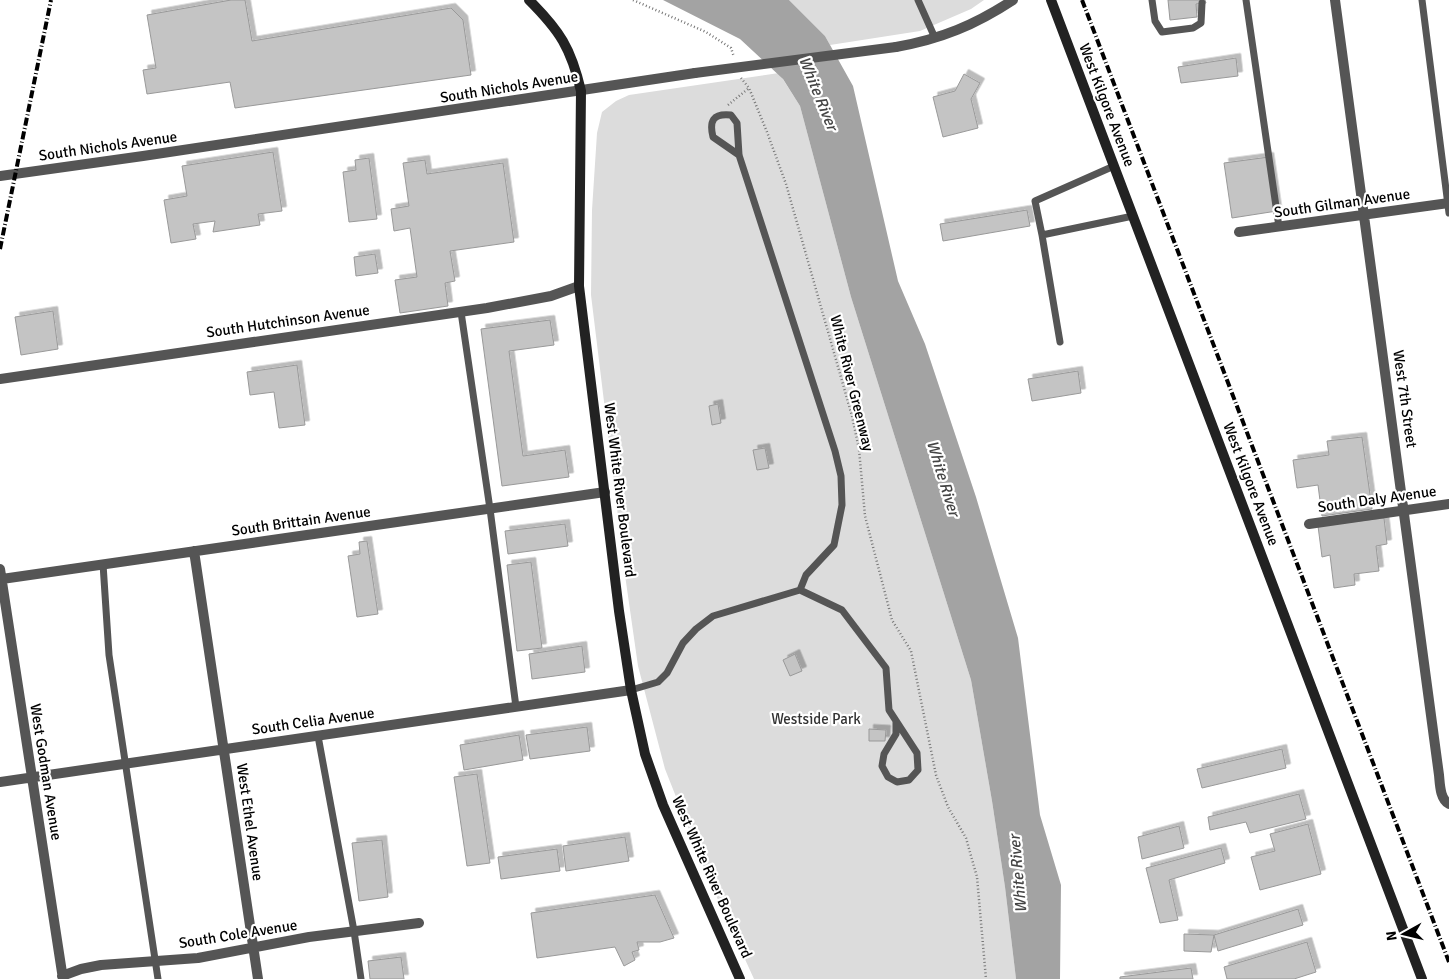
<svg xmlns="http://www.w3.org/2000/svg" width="1449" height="979" viewBox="0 0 1449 979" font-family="Signika,sans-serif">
  <defs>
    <filter id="shadow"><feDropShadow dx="4.5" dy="-4.5" stdDeviation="0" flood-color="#0004"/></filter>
  </defs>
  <rect width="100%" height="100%" fill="#fff"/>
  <path fill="#dcdcdc" d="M789 0H984L971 9 920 31 830 45 825 36Z
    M779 73 800 106 851 297 971 680 992 801 1005 887 1016 979H754L709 880 665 769 638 666 626 582 591 295 592 210 597 133 602 112 616 101 629 95Z"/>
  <path fill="#a3a3a3" d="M663 0H789L825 36 853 86 898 281 925 344 976 497 1018 638 1040 815 1061 885 1060 979H1016L1005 887 992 801 971 680 851 297 800 106 783 79 740 39Z"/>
  <path fill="#c4c4c4" stroke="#999" filter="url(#shadow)" d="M231 0H245L252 41 451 8 463 20 471 75 235 108 230 82 147 94 143 70 156 68 147 15Z
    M1168 0H1205L1206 3 1196 4 1197 17 1170 20Z
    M1236 58 1238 76 1181 83 1178 67Z
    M964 74 980 83 971 99 978 128 943 137 933 97 955 91Z
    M273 152 282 211 258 214 260 225 213 232 215 221 193 224 196 239 171 243 164 200 187 196 182 166Z
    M1269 157 1277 211 1232 218 1224 163Z
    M369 158 377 219 349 222 343 172 356 170 355 160Z
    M425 160 427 174 503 163 514 242 450 251 455 281 445 283 448 306 400 313 395 280 417 277 410 228 394 231 391 209 409 206 403 163Z
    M1027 210 1030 226 943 241 940 224Z
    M375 254 378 273 356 276 354 257Z
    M53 311 58 349 21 355 15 317Z
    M550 320 554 345 509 351 523 456 565 450 569 477 502 486 481 329Z
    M297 365 305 425 279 428 274 392 250 395 247 372Z
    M1078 371 1081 393 1032 401 1028 379Z
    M718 404 721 423 712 425 709 406Z
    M1362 437 1372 509 1322 516 1318 485 1297 488 1293 460 1329 455 1327 441Z
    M765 448 769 468 757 470 753 450Z
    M1384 518 1387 544 1376 546 1379 571 1354 574 1355 585 1334 588 1330 555 1322 557 1318 526Z
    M565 524 568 546 508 554 505 531Z
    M367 541 378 614 357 617 348 556 360 554 359 542Z
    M531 562 542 648 517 651 507 565Z
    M582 646 585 672 532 679 529 654Z
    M795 654 802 671 790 676 783 660Z
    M587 727 590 751 530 759 526 735Z
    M869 729 886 730 885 741H869Z
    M519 735 523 760 464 770 460 745Z
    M1282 749 1286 768 1202 788 1197 769Z
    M477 774 490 863 467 866 454 777Z
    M1299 794 1306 819 1250 833 1246 822 1210 830 1208 817Z
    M1308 824 1321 874 1260 890 1251 857 1275 851 1270 834Z
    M1179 826 1184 848 1142 859 1138 837Z
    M625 837 629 861 566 871 563 846Z
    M382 840 388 897 359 901 352 843Z
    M1221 848 1225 863 1169 880 1178 920 1160 923 1146 868Z
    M557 849 560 871 501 879 498 857Z
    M655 895 674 938 660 942H637L639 950 632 952 635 960 624 966 615 947 537 958 531 913Z
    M1298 909 1303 925 1218 951 1214 935Z
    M1184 934 1214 935 1211 952 1184 951Z
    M1307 942 1316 972 1294 979H1227L1224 967Z
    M401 957 404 979H370L368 961Z
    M1191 968 1193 979H1120V977Z"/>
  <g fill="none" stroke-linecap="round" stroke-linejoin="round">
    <path stroke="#777" stroke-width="2.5" stroke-dasharray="1 2.5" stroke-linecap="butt" d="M633 0 706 32 731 48 734 57
      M741 78 749 88 767 132 786 184 852 416 859 449 865 516 892 620 911 651 936 775 948 807 966 838 977 877 986 979
      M728 105 749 88"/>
    <path stroke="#555" stroke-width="7" d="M918 0 935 38
      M1152 0 1155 21 1162 32 1193 28 1201 23 1202 3
      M1246 0 1279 227
      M1422 0 1449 213
      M739 155 713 137C709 121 713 113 731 115L737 123 739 155 835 451 841 476 842 505 834 545 806 575 800 590
      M1042 235 1035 201 1114 166
      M461 312 490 509 516 707
      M1060 342 1042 235 1133 216
      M103 564 109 655 158 979
      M631 690 658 682 667 673 683 643 696 629 713 616 800 590 842 610 886 668 889 710 917 753 918 770 909 780 897 782 888 777 882 766 884 754 896 734V721
      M318 736 354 931 361 979"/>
    <path stroke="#555" stroke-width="10" d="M1335 0 1439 775C1440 785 1440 799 1449 804
      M896 47C941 39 975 25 1013 0
      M0 176 143 156 695 73
      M1239 232 1449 203
      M0 379 487 308 551 296 579 286
      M1309 524 1449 504
      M194 551 258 979
      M0 569 63 979
      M2 579 605 492
      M0 782 631 690
      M62 976 81 969 101 965 198 958 309 937 419 923"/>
    <path stroke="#222" stroke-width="10" d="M529 0C560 31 571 48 581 91L579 286 619 611 631 690 645 754 663 805 740 979
      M1051 0 1422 979"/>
    <path stroke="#000" stroke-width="4" stroke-dasharray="8 2.5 1 2.5" stroke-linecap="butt" d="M1082 0 1449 962
      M0 249 51 0"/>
    <path stroke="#555" stroke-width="10" d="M695 73 896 47"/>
  </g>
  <g text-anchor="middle" stroke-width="4.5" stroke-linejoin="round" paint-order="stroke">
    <g font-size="15" fill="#000" stroke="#fff">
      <text transform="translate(509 87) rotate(-9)" y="5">South Nichols Avenue</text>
      <text transform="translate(1107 105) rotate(69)" y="5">West Kilgore Avenue</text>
      <text transform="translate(108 146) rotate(-8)" y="5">South Nichols Avenue</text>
      <text transform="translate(1342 203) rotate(-8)" y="5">South Gilman Avenue</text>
      <text transform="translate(288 321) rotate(-8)" y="5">South Hutchinson Avenue</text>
      <text transform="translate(852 383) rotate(76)" y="5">White River Greenway</text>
      <text transform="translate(1405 399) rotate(82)" y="5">West 7th Street</text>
      <text transform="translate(1251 484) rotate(69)" y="5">West Kilgore Avenue</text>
      <text transform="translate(620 490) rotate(83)" y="5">West White River Boulevard</text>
      <text transform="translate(1377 499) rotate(-8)" y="5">South Daly Avenue</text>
      <text transform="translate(301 521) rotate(-8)" y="5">South Brittain Avenue</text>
      <text transform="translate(313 721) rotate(-8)" y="5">South Celia Avenue</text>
      <text transform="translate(46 772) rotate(81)" y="5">West Godman Avenue</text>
      <text transform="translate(250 822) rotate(82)" y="5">West Ethel Avenue</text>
      <text transform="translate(712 877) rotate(66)" y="5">West White River Boulevard</text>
      <text transform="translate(238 934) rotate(-9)" y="5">South Cole Avenue</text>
    </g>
    <g font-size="15" fill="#333" stroke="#fff">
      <text x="816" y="724">Westside Park</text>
    </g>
    <g font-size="16" font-style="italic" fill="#444" stroke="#fff">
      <text transform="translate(819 93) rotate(68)" y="6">White River</text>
      <text transform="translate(944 478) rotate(73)" y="6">White River</text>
      <text transform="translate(1017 874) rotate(-95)" y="6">White River</text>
    </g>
  </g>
  <g transform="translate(1404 934) rotate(262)" stroke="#ffffff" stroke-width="4" paint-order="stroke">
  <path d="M0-4L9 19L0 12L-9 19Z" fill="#000000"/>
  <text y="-8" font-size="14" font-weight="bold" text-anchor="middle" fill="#000000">N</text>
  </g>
</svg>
